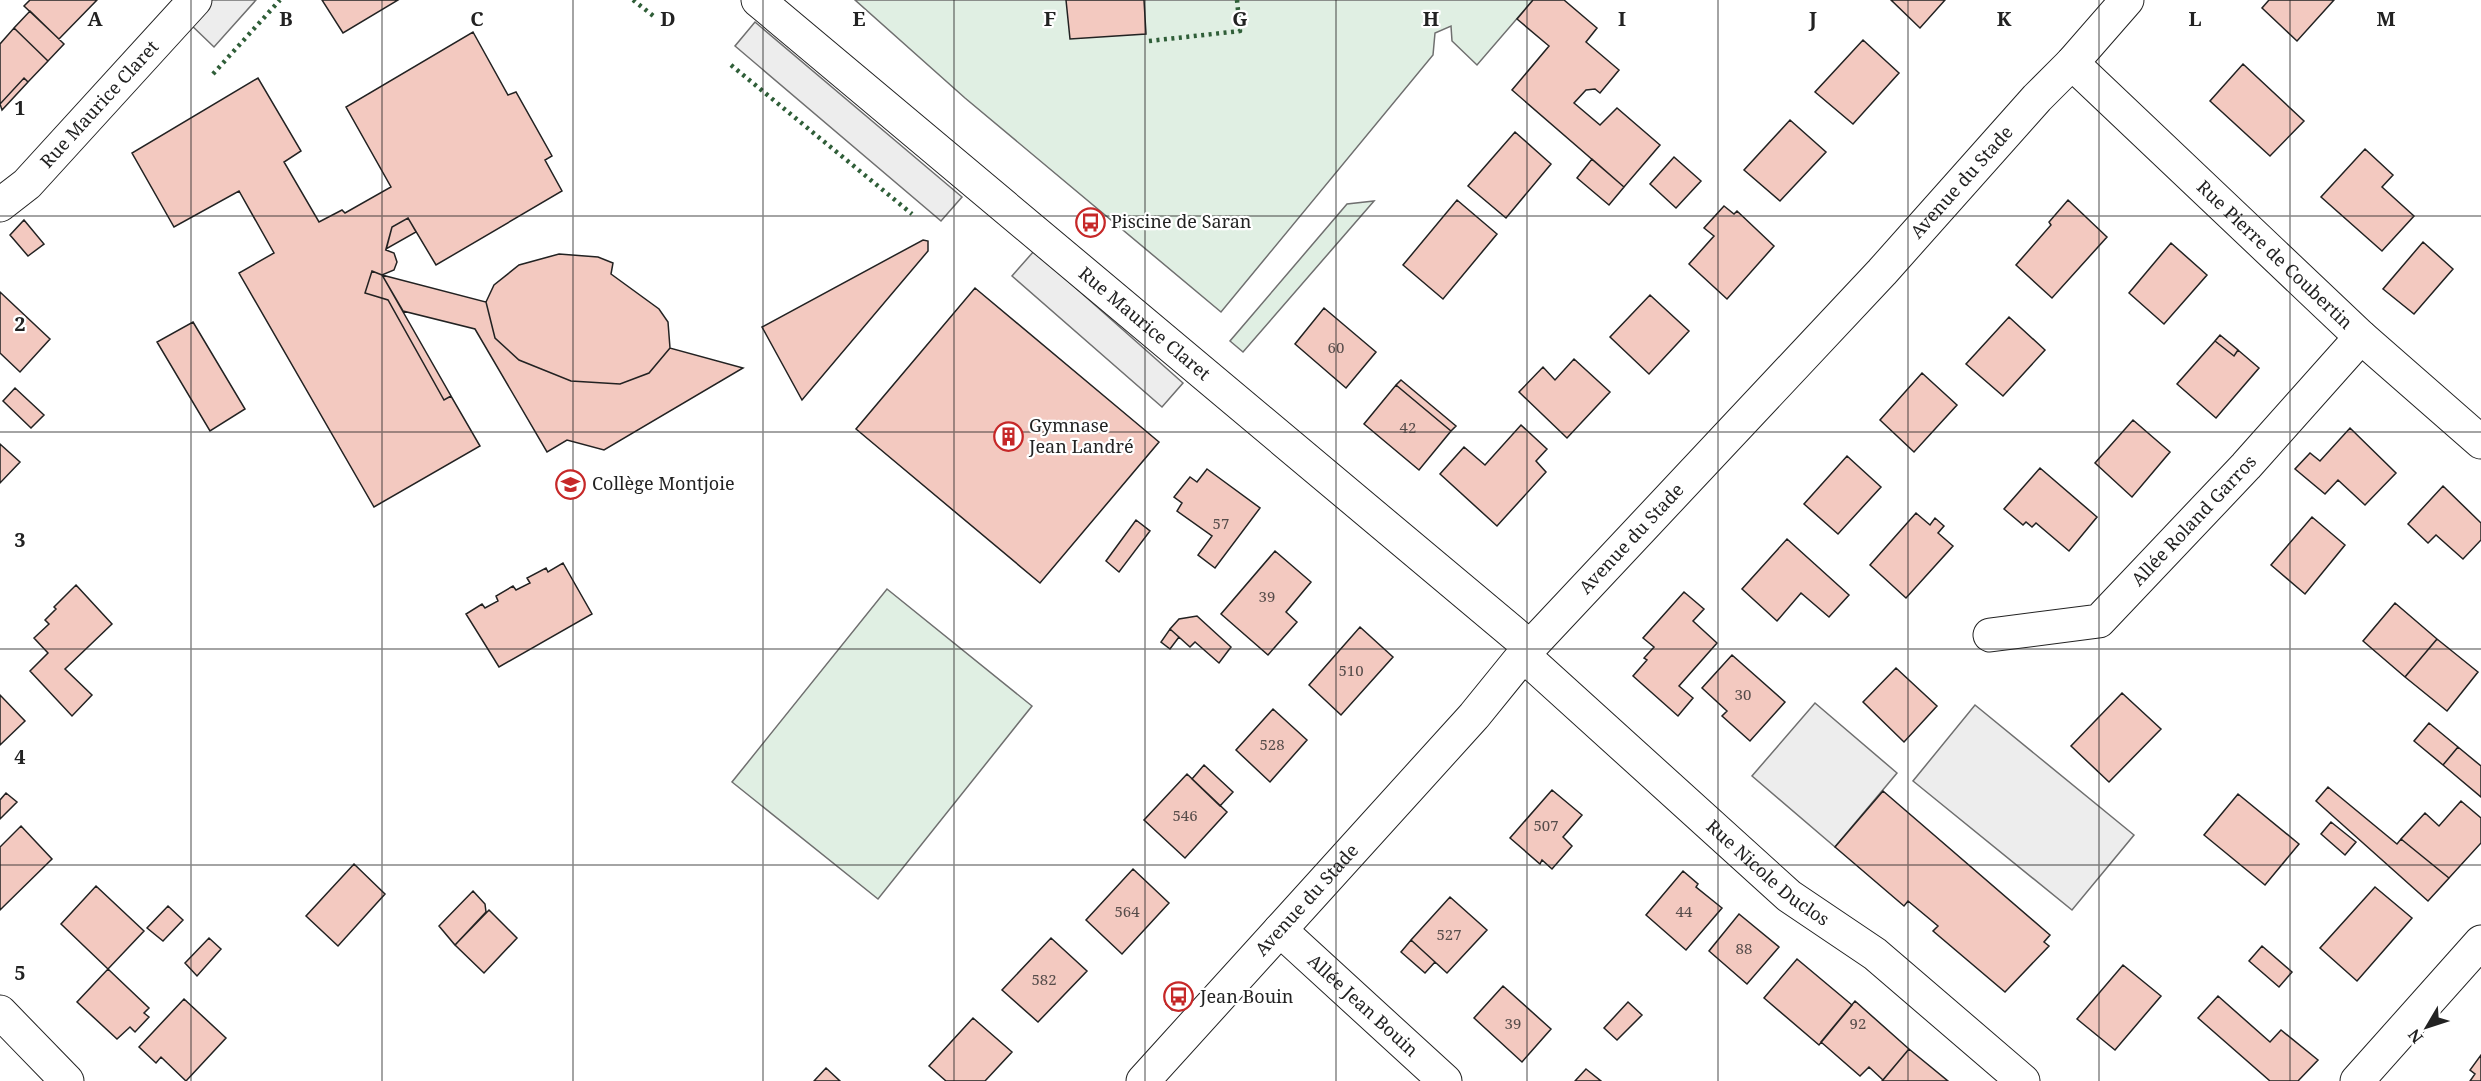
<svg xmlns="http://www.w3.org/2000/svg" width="2481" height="1081" viewBox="0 0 2481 1081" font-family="'Noto Serif',serif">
  <rect width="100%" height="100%" fill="#fff"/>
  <path fill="#e0efe3" stroke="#6f6f6f" stroke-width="1.5" d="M855 0H1533L1477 65 1452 41 1451 26 1435 33 1433 55 1221 312 965 98Z
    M1374 201 1243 352 1230 341 1347 204Z
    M887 589 1032 706 878 899 732 782Z"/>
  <path fill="#ededed" stroke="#6f6f6f" stroke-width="1.5" d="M208 0H256L214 47 188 22Z
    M755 22 962 197 941 221 735 46Z
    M1034 251 1183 383 1162 407 1012 276Z
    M1815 703 1897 773 1835 847 1752 776Z
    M1975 705 2134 835 2072 910 1913 781Z"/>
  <path fill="#f3c9c0" stroke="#222" stroke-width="1.5" d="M30 0H97L59 39 24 6Z
    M322 0H398L343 33Z
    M1066 0H1144L1146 34 1070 39Z
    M1533 0H1564L1597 28 1586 42 1619 70 1600 93 1595 89 1586 90 1574 103 1600 125 1617 108 1660 145 1624 187 1512 90 1549 46 1517 19Z
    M1891 0H1945L1920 28Z
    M2269 0H2334L2297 41 2262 8Z
    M30 11 64 44 48 61 14 28Z
    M14 28 48 61 28 82 24 78 0 104V44Z
    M473 32 508 95 516 92 552 156 545 160 562 191 436 265 408 218 392 227 386 250 394 253 397 262 394 270 382 275 372 271 365 293 388 300 444 400 451 396 480 446 374 507 239 273 274 253 239 191 174 227 132 153 258 78 301 151 284 162 319 222 342 210 345 213 391 187 346 107Z
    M1863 40 1899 73 1853 124 1815 92Z
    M2243 64 2304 121 2270 156 2210 101Z
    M24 78 28 82 2 110 0 104Z
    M1790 120 1826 152 1780 201 1744 170Z
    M1515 132 1551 164 1506 218 1468 186Z
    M2365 149 2393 175 2382 187 2414 216 2382 251 2321 197Z
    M1674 157 1701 181 1676 208 1650 184Z
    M1592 159 1624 187 1609 205 1577 178Z
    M1457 200 1497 234 1443 299 1403 265Z
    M2068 200 2107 237 2052 298 2016 265 2051 225 2049 222Z
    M1724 206 1734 214 1737 211 1774 246 1727 299 1689 264 1714 236 1704 228Z
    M1081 213 1099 227 1095 232 1077 218Z
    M408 218 416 232 386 249 392 227Z
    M24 220 44 244 28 256 10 235Z
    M923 240 928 241V251L802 400 762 327Z
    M2423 242 2453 269 2414 314 2383 289Z
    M2171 243 2207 275 2164 324 2129 293Z
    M559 254 598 257 613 263 611 274 659 309 668 322 670 348 649 373 620 384 571 381 519 360 495 338 486 302 494 285 519 265Z
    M372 271 382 275 451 396 444 400 388 300 365 293Z
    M382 275 486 302 495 338 519 360 571 381 620 384 649 373 670 348 743 368 604 450 567 440 547 452 475 329 403 311Z
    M975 288 1159 442 1040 583 856 429Z
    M0 292 50 339 20 372 0 353Z
    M1650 295 1689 331 1649 374 1610 337Z
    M1324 308 1376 352 1346 388 1295 344Z
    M2009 317 2045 350 2003 396 1966 364Z
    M193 322 245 409 210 431 157 342Z
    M2220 335 2238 350 2234 356 2215 341Z
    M2215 341 2234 356 2238 350 2259 368 2216 418 2177 384Z
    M1574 359 1610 392 1567 438 1519 392 1543 367 1555 380Z
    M1922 373 1957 405 1914 452 1880 420Z
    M1401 380 1456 426 1451 431 1396 385Z
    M1396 385 1451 431 1419 470 1364 424Z
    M15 388 44 415 31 428 3 401Z
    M2133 420 2170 452 2132 497 2095 463Z
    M1521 425 1547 449 1536 461 1546 472 1497 526 1440 474 1464 447 1485 465Z
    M2350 428 2396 473 2365 505 2338 480 2325 494 2295 469 2310 453 2320 461Z
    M0 444 20 462 0 483Z
    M1847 456 1881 487 1838 534 1804 504Z
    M2040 468 2097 517 2069 551 2036 523 2032 527 2026 522 2023 525 2004 509Z
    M1207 469 1260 508 1215 568 1198 555 1212 536 1177 511 1182 503 1174 497 1190 477 1197 482Z
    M2443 486 2481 523V540L2463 559 2436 535 2428 543 2408 524Z
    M1916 513 1930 525 1935 518 1944 526 1938 533 1953 546 1906 598 1870 565Z
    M2312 517 2345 545 2305 594 2271 565Z
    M1136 520 1150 531 1119 572 1106 561Z
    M1787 539 1849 595 1829 617 1801 593 1777 621 1742 589Z
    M1275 551 1311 582 1286 612 1297 622 1268 655 1221 614Z
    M563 563 592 614 499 667 466 614 482 604 485 608 498 601 496 596 513 586 516 590 530 583 527 578 546 568 548 572Z
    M76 585 112 624 65 669 92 695 72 716 30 671 48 653 34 638 49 624 45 620 56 609 54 607Z
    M1684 592 1704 609 1693 621 1717 643 1679 686 1693 698 1678 716 1633 676 1647 660 1644 658 1654 647 1643 638Z
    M2395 603 2437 639 2405 677 2363 641Z
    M1197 616 1231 647 1219 663 1195 642 1190 647 1170 629 1179 619Z
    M1360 627 1393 657 1341 715 1309 685Z
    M1170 629 1179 637 1170 649 1161 642Z
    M2437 639 2478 672 2447 711 2405 677Z
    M1732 655 1785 702 1750 741 1722 716 1727 711 1702 688Z
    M1896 668 1937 706 1904 742 1863 702Z
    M2122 693 2161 729 2109 782 2071 746Z
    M0 695 25 721 0 745Z
    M1273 709 1307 740 1270 782 1236 750Z
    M2429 723 2458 747 2443 765 2414 741Z
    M2458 747 2481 766V797L2443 765Z
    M1204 765 1233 792 1220 806 1192 779Z
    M1187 774 1227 812 1185 858 1144 820Z
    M2328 787 2397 844 2401 839 2449 878 2428 901 2316 801Z
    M1552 790 1582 815 1563 837 1572 846 1552 869 1542 860 1540 864 1510 838Z
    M1883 791 2050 935 2044 942 2049 946 2005 992 1933 931 1938 926 1908 901 1904 906 1835 847Z
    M6 793 17 802 0 819V800Z
    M2238 794 2299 844 2265 885 2204 835Z
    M2461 801 2481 818V843L2449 878 2401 839 2425 813 2439 826Z
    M2331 822 2356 842 2345 855 2321 834Z
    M21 826 52 859 0 910V847Z
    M354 864 385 894 338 946 306 916Z
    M1133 869 1169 903 1122 954 1086 920Z
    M1683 871 1698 884 1696 887 1722 908 1686 950 1646 915Z
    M96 886 144 931 108 969 61 924Z
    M2375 887 2412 918 2357 981 2320 948Z
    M473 891 485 904 486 912 455 945 439 926Z
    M1450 897 1487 930 1447 973 1411 940Z
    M168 906 183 920 163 941 147 928Z
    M489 910 517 938 484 973 455 945Z
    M1739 914 1779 947 1747 984 1709 951Z
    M209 938 221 949 197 976 185 963Z
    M1051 938 1087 971 1038 1022 1002 990Z
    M1411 940 1435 962 1425 973 1401 952Z
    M2262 946 2292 972 2279 987 2249 961Z
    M1797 959 1852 1005 1819 1045 1764 998Z
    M2123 965 2161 996 2115 1050 2077 1019Z
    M108 969 149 1008 144 1013 149 1017 135 1032 130 1027 117 1039 77 1002Z
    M1182 986 1188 991 1172 1010 1166 1004Z
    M1503 986 1551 1029 1522 1062 1474 1018Z
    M2218 996 2270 1042 2281 1030 2318 1060 2298 1081H2270L2198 1018Z
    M184 999 226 1038 186 1081 161 1057 156 1063 139 1047Z
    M1855 1001 1909 1049 1883 1080 1869 1067 1860 1076 1821 1042Z
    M1628 1002 1642 1015 1617 1040 1604 1028Z
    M973 1018 1012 1052 985 1081H946L929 1066Z
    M1909 1049 1948 1081H1882Z
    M2481 1055V1081H2470L2475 1074 2470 1070Z
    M826 1068 840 1081H814Z
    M1586 1069 1601 1081H1575Z"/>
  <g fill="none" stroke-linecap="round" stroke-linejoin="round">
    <defs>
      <g id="minor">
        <path id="s1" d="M758 0 1530 647"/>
        <path id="s2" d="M2072 63 2361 337 2481 442"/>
        <path id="s3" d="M0 205 27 184 195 0"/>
        <path id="s4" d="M1990 635 2099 621 2246 466 2361 337"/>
        <path id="s5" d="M1523 655 1789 896 1875 954 2023 1081"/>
        <path id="s6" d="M1280 930 1445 1081"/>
        <path id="s7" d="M1143 1081 1474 716 1530 647 1882 272 2037 98 2072 63 2127 0"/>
      </g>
      <path id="secondary" d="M0 1012 67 1081
        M2357 1081 2481 942"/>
    </defs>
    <use href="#minor" stroke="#222" stroke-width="35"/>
    <use href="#secondary" stroke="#222" stroke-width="35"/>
    <use href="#minor" stroke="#fff" stroke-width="33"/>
    <use href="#secondary" stroke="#fff" stroke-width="33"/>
    <path stroke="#2f5e38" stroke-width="4.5" stroke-dasharray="3 4.5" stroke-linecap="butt" d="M633 0 656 18
      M1149 41 1240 31 1237 0
      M731 65 912 214
      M213 74 280 0"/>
  </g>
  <path fill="none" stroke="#222" stroke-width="1.5" stroke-opacity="0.55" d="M191 0V1081M382 0V1081M573 0V1081M763 0V1081M954 0V1081M1145 0V1081M1336 0V1081M1527 0V1081M1718 0V1081M1908 0V1081M2099 0V1081M2290 0V1081M0 216H2481M0 432H2481M0 649H2481M0 865H2481"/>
  <defs>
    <symbol id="bus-ring" viewBox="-11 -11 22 22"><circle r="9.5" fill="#fff" stroke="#c62828" stroke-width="1.5"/><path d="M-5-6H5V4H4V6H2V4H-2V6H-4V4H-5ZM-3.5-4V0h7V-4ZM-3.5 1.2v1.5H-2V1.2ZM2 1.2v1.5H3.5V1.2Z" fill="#c62828"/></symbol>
    <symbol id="building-ring" viewBox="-11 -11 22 22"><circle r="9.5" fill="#fff" stroke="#c62828" stroke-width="1.5"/><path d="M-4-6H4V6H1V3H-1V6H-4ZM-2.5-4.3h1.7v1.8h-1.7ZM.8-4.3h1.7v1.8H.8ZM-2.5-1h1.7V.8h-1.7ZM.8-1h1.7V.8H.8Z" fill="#c62828"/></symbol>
    <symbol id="school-ring" viewBox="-11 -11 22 22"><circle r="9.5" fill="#fff" stroke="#c62828" stroke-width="1.5"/><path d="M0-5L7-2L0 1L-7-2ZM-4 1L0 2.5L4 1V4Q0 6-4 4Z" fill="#c62828"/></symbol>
  </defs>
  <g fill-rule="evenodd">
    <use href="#bus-ring" x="1074" y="206" width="33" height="33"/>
    <use href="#building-ring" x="992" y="420" width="33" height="33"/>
    <use href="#school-ring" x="554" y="468" width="33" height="33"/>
    <use href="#bus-ring" x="1162" y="980" width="33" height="33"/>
  </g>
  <g text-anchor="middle" stroke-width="4.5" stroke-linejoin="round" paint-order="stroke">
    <g font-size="15" fill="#564c4a">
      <text x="1336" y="353">60</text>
      <text x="1408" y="433">42</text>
      <text x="1221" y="529">57</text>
      <text x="1267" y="602">39</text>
      <text x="1351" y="676">510</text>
      <text x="1743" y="700">30</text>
      <text x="1272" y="750">528</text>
      <text x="1185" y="821">546</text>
      <text x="1546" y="831">507</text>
      <text x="1127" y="917">564</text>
      <text x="1684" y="917">44</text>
      <text x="1449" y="940">527</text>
      <text x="1744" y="954">88</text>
      <text x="1044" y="985">582</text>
      <text x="1513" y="1029">39</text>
      <text x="1858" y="1029">92</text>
    </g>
    <g font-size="18" fill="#222" stroke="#fff">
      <text dy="6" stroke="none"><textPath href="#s3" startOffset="142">Rue Maurice Claret</textPath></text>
      <text dy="6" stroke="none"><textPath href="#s7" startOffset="1216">Avenue du Stade</textPath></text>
      <text dy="6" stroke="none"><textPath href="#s2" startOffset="279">Rue Pierre de Coubertin</textPath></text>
      <text dy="6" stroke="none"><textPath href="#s1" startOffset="504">Rue Maurice Claret</textPath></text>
      <text dy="6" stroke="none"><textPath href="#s4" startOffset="248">Allée Roland Garros</textPath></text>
      <text dy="6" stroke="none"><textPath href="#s7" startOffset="730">Avenue du Stade</textPath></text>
      <text dy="6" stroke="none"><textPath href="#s5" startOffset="328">Rue Nicole Duclos</textPath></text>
      <text dy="6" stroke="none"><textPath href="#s7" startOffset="244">Avenue du Stade</textPath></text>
      <text dy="6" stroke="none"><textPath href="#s6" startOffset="112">Allée Jean Bouin</textPath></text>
    </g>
    <g font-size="18" fill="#222" stroke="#fff" text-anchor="start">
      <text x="1111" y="228">Piscine de Saran</text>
      <text x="1029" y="432">Gymnase<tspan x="1029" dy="21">Jean Landré</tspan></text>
      <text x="592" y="490">Collège Montjoie</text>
      <text x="1200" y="1003">Jean Bouin</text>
    </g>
  </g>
  <g font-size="20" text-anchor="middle" font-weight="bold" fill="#222" stroke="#fff" stroke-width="4.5" stroke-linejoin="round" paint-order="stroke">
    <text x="95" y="26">A</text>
    <text x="286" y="26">B</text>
    <text x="477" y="26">C</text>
    <text x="668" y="26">D</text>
    <text x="859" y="26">E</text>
    <text x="1050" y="26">F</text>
    <text x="1240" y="26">G</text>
    <text x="1431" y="26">H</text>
    <text x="1622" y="26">I</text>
    <text x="1813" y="26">J</text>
    <text x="2004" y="26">K</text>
    <text x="2195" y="26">L</text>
    <text x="2386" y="26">M</text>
    <text x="20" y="115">1</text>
    <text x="20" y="331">2</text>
    <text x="20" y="547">3</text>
    <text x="20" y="764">4</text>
    <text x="20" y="980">5</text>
  </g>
  <g transform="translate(2427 1027) rotate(231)" stroke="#ffffff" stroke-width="4.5" paint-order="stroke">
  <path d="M0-4.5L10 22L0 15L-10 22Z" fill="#222222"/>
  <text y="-9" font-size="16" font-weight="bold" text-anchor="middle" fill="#222222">N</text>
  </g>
</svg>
